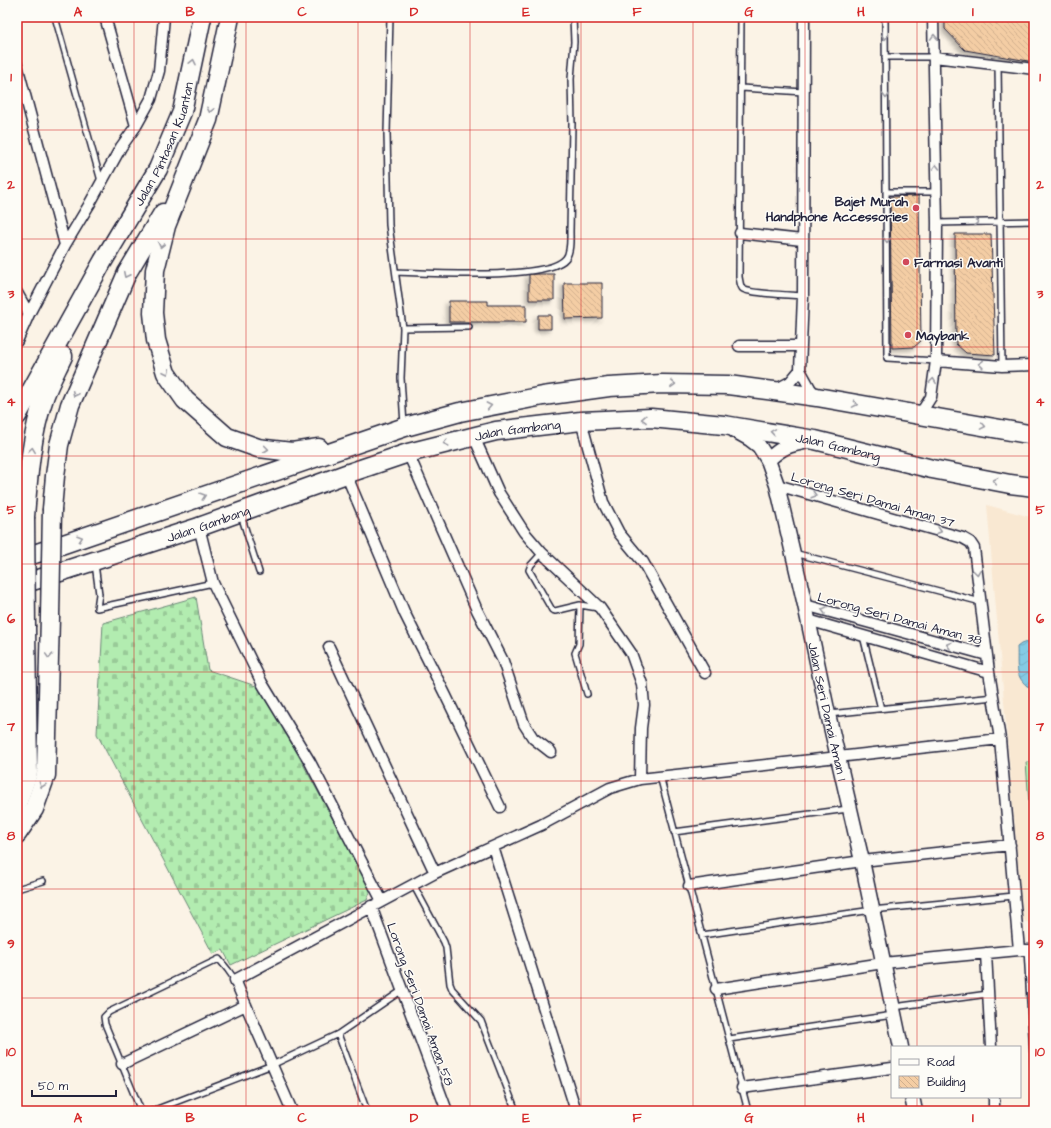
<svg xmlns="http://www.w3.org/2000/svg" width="1051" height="1128" viewBox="0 0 1051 1128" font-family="'Architects Daughter',sans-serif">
  <defs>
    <pattern id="cemetery-stones" width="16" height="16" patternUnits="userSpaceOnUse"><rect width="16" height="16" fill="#b2ecb0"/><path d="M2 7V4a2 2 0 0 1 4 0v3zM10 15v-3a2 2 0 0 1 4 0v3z" fill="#99ca98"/></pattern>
    <pattern id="water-waves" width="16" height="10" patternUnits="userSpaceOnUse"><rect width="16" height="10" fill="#84cbe5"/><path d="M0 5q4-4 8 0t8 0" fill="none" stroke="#72aec5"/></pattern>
    <pattern id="building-back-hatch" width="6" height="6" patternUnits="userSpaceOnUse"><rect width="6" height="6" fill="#f4cda4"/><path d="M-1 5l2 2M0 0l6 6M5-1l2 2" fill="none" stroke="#d1b08e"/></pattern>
    <filter id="shadow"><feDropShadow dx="-3" dy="3" stdDeviation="2" flood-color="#0004"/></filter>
  </defs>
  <rect width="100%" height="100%" fill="#fbf3e6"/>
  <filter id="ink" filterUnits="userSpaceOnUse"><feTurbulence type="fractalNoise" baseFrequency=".025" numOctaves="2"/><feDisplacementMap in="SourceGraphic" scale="8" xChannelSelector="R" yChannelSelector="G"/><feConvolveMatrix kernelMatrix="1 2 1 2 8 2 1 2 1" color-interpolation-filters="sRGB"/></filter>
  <g filter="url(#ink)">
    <path fill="#f9e8d2" d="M987 505 1034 518V926L1023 920Z"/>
    <path fill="url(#cemetery-stones)" stroke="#6a8776" d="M196 597 208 670 262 688 371 890 367 900 231 965 223 950 213 954 97 734 103 623Z"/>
    <path fill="#b2ecb0" stroke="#6a8776" d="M1026 762H1034V874Z"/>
    <path fill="url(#water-waves)" stroke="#5d87a1" d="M1032 640 1034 641V691C1013 678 1018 668 1017 647L1021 644Z"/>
    <path fill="url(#building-back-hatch)" stroke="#22223b" filter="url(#shadow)" d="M945 17H1034V62L965 50 945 29Z
      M919 196 921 341 914 347 892 348 890 197Z
      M955 234H991L995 355 966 353 956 344Z
      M529 274H554V300H529Z
      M564 283H602V318L565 319Z
      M449 301H488V305H526V322H449Z
      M538 315H551V329H538Z"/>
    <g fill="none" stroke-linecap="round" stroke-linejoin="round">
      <defs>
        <path id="lane" d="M55 17 101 181
          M390 17 387 133 389 225 403 328 401 378 404 425
          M741 17 739 277C740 281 740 287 743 289 750 294 792 295 803 296
          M885 17 887 358 936 361
          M885 57H934
          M998 64 1002 366
          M741 88 804 92
          M886 192H936
          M937 223 1034 221
          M396 272C427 273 549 281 566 258 571 251 570 239 570 231L572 124 571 79 574 42 573 17
          M403 328 469 327
          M241 515 259 572
          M542 553 531 565 529 570 552 610 555 611 580 605 598 608
          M794 553 981 602
          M95 564 99 594 97 608 213 583
          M580 605 579 644 575 653 587 694
          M863 636 881 709
          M829 714 994 697
          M660 776 748 1111
          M674 832 848 809
          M413 884 444 942 446 948 450 984 452 989 481 1021 516 1111
          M17 889 43 881
          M702 935 872 910 1014 896
          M1027 949 1034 1071
          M894 1007 988 994
          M338 1034 367 1111
          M729 1039 893 1015
          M141 1111 105 1024 104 1017 109 1012 219 959 228 970 235 980
          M152 1111 272 1065 338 1034 401 991"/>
        <path id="street" d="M105 17 136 126
          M804 17 803 296 800 370 810 388 817 397
          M934 57 1034 69
          M17 65 65 245
          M740 233 802 240
          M17 293 29 314
          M17 341 29 314 65 245 89 205 121 147 136 126 151 99 159 71 164 17
          M739 346H801
          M936 361 1002 366 1034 365
          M775 390 790 382 800 370
          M917 415 924 408 931 397 936 361 937 223 933 17
          M581 421 603 502 619 533 643 562 705 673
          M474 437 499 493 524 532 542 553 600 608 631 653 642 684 644 705 641 728 640 779
          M408 453 477 610 503 661 524 724 533 738 551 752
          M346 474 405 614 445 694 500 807
          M777 485 963 538 970 542 974 548 989 672 1000 739 1019 950
          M199 527 213 583 262 683 310 762 382 901
          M805 605 987 655
          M808 620 989 672
          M329 647 435 873
          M493 847 576 1111
          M689 886 862 861 1010 845
          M371 906 447 1111
          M986 953 991 1047
          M716 989 883 963 1019 950H1034
          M122 1064 246 1005
          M742 1088 892 1068
          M994 1097V1111
          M292 1111 235 980 435 873 541 825 610 788 640 779 1000 739"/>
        <g id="secondary">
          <path id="s1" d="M734 430 750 439 759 446 768 460 777 485 805 605 828 714 862 861 901 1047"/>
          <path d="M768 460C783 446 789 445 809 441"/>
          <path d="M912 1097 915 1111"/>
        </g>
        <g id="highway">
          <path d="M230 17 208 120 166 226 155 270 153 313 156 340 166 373 185 400 227 437 258 448 292 452 319 448"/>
          <path id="s2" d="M17 416 103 261 158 169 182 112 202 17"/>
          <path d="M52 509 55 476 59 445 70 405 127 273 163 213"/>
          <path d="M25 517C28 477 31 434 45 395 50 382 57 369 63 356"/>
          <path d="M17 560 405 427 460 412 543 396 609 387 662 384 728 385 774 391 817 397 1034 435"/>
          <path id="s3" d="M17 586 199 527 346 474 408 453 496 431 581 421 651 418 724 425 815 440 932 469 1010 484 1034 487"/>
          <path d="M17 804 28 773 26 627"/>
          <path d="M17 834 34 809 46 775 50 617"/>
        </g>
      </defs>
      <use href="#lane" stroke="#22223b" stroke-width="8"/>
      <use href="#street" stroke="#22223b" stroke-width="13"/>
      <use href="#secondary" stroke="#22223b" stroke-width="17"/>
      <use href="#highway" stroke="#22223b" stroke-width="21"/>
      <use href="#lane" stroke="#fdfcf7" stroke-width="5"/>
      <use href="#street" stroke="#fdfcf7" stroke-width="10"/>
      <use href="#secondary" stroke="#fdfcf7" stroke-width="14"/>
      <use href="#highway" stroke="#fdfcf7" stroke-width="18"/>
      <defs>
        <path id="highway-bridge" d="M25 517 26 627
          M50 617 52 509"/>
      </defs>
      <use href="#highway-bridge" stroke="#22223b" stroke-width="21" stroke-linecap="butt"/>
      <use href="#highway-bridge" stroke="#fdfcf7" stroke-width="18"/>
    </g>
    <defs><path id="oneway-chevron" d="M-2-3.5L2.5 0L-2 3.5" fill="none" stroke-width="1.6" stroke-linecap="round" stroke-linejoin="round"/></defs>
    <g stroke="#9a9aa2">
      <use href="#oneway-chevron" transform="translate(885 37) rotate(89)"/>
      <use href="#oneway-chevron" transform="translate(934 37) rotate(-92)"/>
      <use href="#oneway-chevron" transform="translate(193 62) rotate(-78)"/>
      <use href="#oneway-chevron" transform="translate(886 96) rotate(90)"/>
      <use href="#oneway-chevron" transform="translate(210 110) rotate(102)"/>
      <use href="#oneway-chevron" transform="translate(936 167) rotate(-91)"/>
      <use href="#oneway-chevron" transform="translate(976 222) rotate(-2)"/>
      <use href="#oneway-chevron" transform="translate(887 240) rotate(90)"/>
      <use href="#oneway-chevron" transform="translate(161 245) rotate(103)"/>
      <use href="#oneway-chevron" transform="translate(126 275) rotate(116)"/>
      <use href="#oneway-chevron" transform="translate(981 364) rotate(-176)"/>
      <use href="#oneway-chevron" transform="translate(167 372) rotate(65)"/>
      <use href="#oneway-chevron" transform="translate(933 381) rotate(-82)"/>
      <use href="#oneway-chevron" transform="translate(673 384) rotate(1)"/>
      <use href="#oneway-chevron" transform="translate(75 394) rotate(115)"/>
      <use href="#oneway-chevron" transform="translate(855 404) rotate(10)"/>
      <use href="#oneway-chevron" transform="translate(489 406) rotate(-11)"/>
      <use href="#oneway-chevron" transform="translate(644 419) rotate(178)"/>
      <use href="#oneway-chevron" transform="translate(983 426) rotate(10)"/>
      <use href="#oneway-chevron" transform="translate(773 432) rotate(-171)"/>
      <use href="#oneway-chevron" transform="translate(446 443) rotate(166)"/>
      <use href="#oneway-chevron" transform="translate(266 449) rotate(7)"/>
      <use href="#oneway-chevron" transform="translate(32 450) rotate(-82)"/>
      <use href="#oneway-chevron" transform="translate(995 481) rotate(-169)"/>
      <use href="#oneway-chevron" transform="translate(814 495) rotate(16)"/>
      <use href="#oneway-chevron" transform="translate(203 496) rotate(-19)"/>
      <use href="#oneway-chevron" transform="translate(939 531) rotate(16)"/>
      <use href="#oneway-chevron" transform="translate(80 538) rotate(-19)"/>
      <use href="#oneway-chevron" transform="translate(977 572) rotate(83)"/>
      <use href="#oneway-chevron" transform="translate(824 610) rotate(-165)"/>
      <use href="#oneway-chevron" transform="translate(949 645) rotate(-165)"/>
      <use href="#oneway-chevron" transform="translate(49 656) rotate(92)"/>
      <use href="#oneway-chevron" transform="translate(42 785) rotate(109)"/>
    </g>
  </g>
  <path fill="none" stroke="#d62828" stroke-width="1" stroke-opacity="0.55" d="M134 17V1111M246 17V1111M358 17V1111M470 17V1111M581 17V1111M693 17V1111M805 17V1111M917 17V1047M17 130H1034M17 239H1034M17 347H1034M17 456H1034M17 564H1034M17 672H1034M17 781H1034M17 889H1034M17 998H1034M917 1097V1111"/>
  <g fill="#d1495b" stroke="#fdfcf7" stroke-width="1.5">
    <circle cx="916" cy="208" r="4"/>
    <circle cx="906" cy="262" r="4"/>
    <circle cx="908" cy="335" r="4"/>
  </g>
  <g text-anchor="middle" stroke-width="3" stroke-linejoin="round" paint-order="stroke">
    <g font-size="13" fill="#22223b" stroke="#fdfcf7">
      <text dy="5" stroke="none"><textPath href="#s2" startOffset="310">Jalan Pintasan Kuantan</textPath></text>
      <text dy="5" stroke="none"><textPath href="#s3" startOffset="525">Jalan Gambang</textPath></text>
      <text dy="5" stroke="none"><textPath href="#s3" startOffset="849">Jalan Gambang</textPath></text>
      <text transform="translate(873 499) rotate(16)" y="5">Lorong Seri Damai Aman 37</text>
      <text dy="5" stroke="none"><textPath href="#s3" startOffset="201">Jalan Gambang</textPath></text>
      <text transform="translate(900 618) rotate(15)" y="5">Lorong Seri Damai Aman 38</text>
      <text dy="5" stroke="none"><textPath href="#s1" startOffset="305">Jalan Seri Damai Aman 1</textPath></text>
      <text transform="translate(421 1004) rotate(70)" y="5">Lorong Seri Damai Aman 58</text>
    </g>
    <g font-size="13" font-weight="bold" fill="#22223b" stroke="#fdfcf7" text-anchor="start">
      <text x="908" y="206" text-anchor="end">Bajet Murah<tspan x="908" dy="15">Handphone Accessories</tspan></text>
      <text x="914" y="267">Farmasi Avanti</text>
      <text x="916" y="340">Maybank</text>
    </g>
  </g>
  <rect width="1051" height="1128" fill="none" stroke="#fdfcf7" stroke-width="44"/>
  <rect x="891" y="1046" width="130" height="52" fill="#fdfcf7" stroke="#a5a5ac"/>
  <rect x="899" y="1059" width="20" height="6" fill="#fdfcf7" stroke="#a5a5ac"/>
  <text x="927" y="1066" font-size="12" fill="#22223b">Road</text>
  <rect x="899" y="1076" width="20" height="12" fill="url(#building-back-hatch)" stroke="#a5a5ac"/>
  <text x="927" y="1086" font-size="12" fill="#22223b">Building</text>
  <path d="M32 1090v6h84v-6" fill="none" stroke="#22223b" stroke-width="2"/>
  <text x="38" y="1090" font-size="12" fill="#22223b" stroke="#fdfcf7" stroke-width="3" paint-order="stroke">50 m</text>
  <rect x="22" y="22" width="1007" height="1084" fill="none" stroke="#d62828" stroke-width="1.5"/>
  <g font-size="13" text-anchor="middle" font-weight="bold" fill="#d62828">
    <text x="78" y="16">A</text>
    <text x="190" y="16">B</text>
    <text x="302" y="16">C</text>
    <text x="414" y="16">D</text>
    <text x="526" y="16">E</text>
    <text x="637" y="16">F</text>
    <text x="749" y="16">G</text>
    <text x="861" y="16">H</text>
    <text x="973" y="16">I</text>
    <text x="11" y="81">1</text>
    <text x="1040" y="81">1</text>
    <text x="11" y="189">2</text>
    <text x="1040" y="189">2</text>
    <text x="11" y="298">3</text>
    <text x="1040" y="298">3</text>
    <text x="11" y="406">4</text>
    <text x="1040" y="406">4</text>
    <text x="11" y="514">5</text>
    <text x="1040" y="514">5</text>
    <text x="11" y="623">6</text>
    <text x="1040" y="623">6</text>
    <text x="11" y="731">7</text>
    <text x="1040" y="731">7</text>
    <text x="11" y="840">8</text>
    <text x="1040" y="840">8</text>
    <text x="11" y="948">9</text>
    <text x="1040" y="948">9</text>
    <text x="11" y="1056">10</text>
    <text x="1040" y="1056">10</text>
    <text x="78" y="1122">A</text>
    <text x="190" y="1122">B</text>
    <text x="302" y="1122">C</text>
    <text x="414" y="1122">D</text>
    <text x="526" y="1122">E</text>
    <text x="637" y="1122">F</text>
    <text x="749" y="1122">G</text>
    <text x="861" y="1122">H</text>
    <text x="973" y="1122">I</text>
  </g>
</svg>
